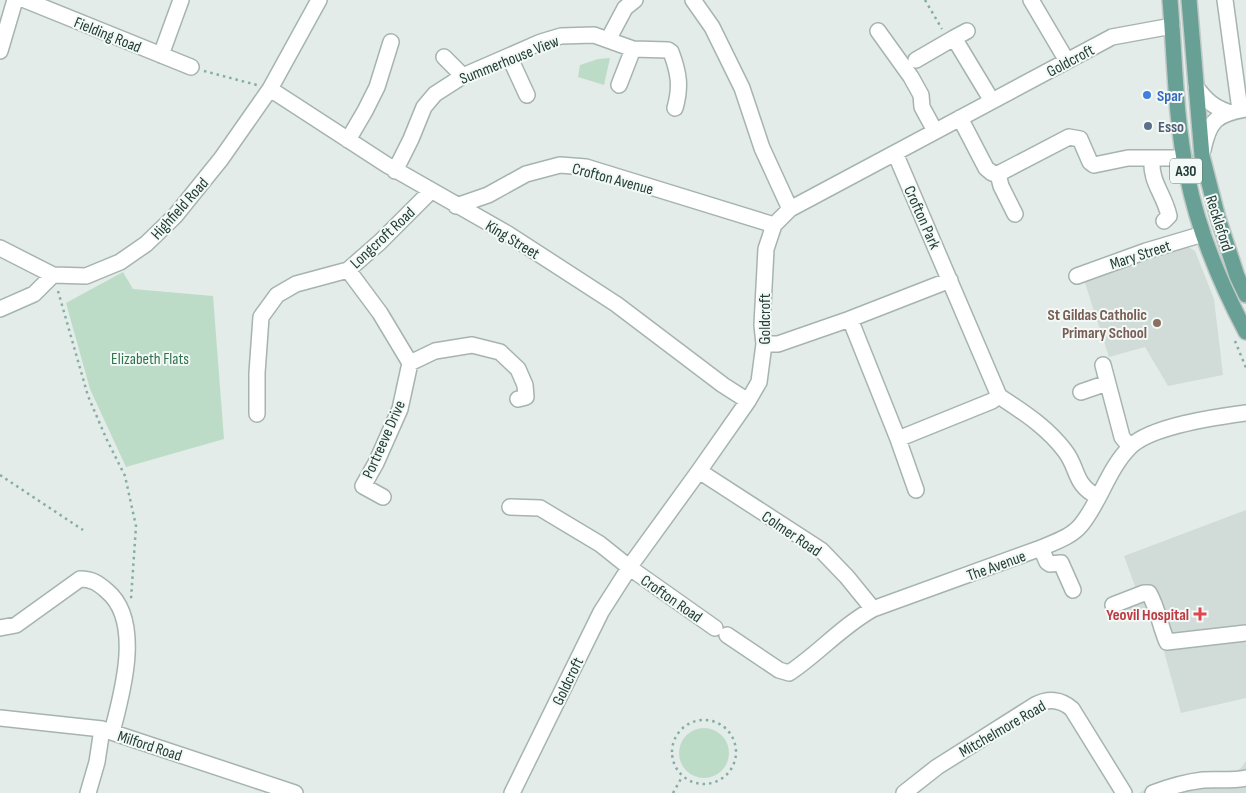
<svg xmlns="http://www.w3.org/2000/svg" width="1246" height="793" viewBox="0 0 1246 793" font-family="'Sofia Sans Condensed',sans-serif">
  <rect width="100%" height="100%" fill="#e3ece8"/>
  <path fill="#d1dcd8" d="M1187 246 1195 251 1214 299 1223 375 1168 386 1145 347 1109 357 1084 280Z
    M1246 510V698L1181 713 1152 608 1114 619 1106 601 1136 589 1124 556Z
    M1246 761V793H1139L1156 783 1209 771 1235 772 1241 768Z"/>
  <path fill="#bddcc7" d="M610 58 604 85 578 77 580 65 598 59Z
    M123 272 133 289 213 296 224 439 126 467 90 389 66 303Z
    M679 753a25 25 0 1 1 50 0a25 25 0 1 1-50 0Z"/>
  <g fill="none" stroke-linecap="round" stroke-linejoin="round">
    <defs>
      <path id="minor" d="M25 0 191 67
        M693 0 712 27 742 88 762 148 790 209
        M1031 0 1067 61
        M1225 0 1240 110
        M878 31 911 77 921 95 922 107 935 131
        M954 38 967 31
        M608 40 625 8 635 0
        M633 49 668 50 671 52C679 73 681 87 675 108
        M0 51 15 0
        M161 55 181 0
        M509 56 527 95
        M444 57 463 76
        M916 60 954 38 992 101
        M1196 87C1206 100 1213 107 1228 112
        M270 89 387 165 508 234 616 304 723 385 748 401
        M960 118 986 168 992 173 998 174 1001 186 1015 214
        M348 140 365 111 377 87 391 42
        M1203 150C1209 121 1216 114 1246 109
        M895 153 999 396C1023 412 1047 427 1065 451 1079 469 1073 484 1098 497
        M1152 158C1150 183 1164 193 1169 216L1164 221
        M395 171 411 139 424 107 435 94 463 76 541 42 561 36 594 35 633 49 619 85
        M998 174 1069 137 1080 139 1090 162 1094 165 1128 158H1184
        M456 206 488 195 526 174 560 165 586 167 774 225
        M0 248 53 275 86 276 120 262 146 244 175 216 221 159 270 89 319 0
        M348 270 380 313 410 363 400 409 376 463 363 486 383 497
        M1077 276 1146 251 1203 234
        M0 309 34 294 53 275
        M850 319 950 280
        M764 344H778L850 319 898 439
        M410 363 435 351 472 345 500 352 518 369 525 385 526 397 518 399
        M1103 365 1122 437 1130 447
        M1081 392 1107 383
        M257 414V373L261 317 277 295 296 284 348 270 380 242 431 191
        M699 471 821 550 847 577 873 609
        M916 490 898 439 992 401 999 396
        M510 507 540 508 600 544 630 568 715 628
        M1041 548 1047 562 1050 564 1061 563 1073 590
        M1113 605 1144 593H1149C1158 609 1160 626 1167 642L1246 633
        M0 628 16 625 80 579C92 579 98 583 107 591 143 621 122 694 112 732
        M727 635 779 670 789 673C818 654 842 626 873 609L1041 548C1055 542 1071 537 1081 525 1100 502 1108 469 1130 447 1151 426 1216 417 1246 413
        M0 718 102 729 295 793
        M88 793 97 762 102 729
        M512 793 601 612 633 562 699 471 748 401 759 382 764 344 762 325 766 249 774 225 790 209 1112 37 1172 26
        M904 793 937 767 1035 705C1048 698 1061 699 1072 709L1124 793
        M1153 793C1169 787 1186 782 1203 780 1217 779 1231 781 1246 778"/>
      <path id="major" d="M1170 0C1175 58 1175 117 1187 175 1198 230 1220 283 1246 332
        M1189 0 1202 156 1218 218 1237 276 1246 295"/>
    </defs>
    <use href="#minor" stroke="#a6b4af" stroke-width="18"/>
    <use href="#major" stroke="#c1c9c7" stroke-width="18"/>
    <path stroke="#85aea3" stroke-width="2.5" stroke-dasharray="2.5 4" stroke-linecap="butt" d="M925 0 942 29
      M204 71 257 85
      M58 291 88 396 106 438 125 476 136 526 131 599
      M1235 341 1246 368
      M0 475 83 530
      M672 752a32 32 0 1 1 64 0a32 32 0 1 1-64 0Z
      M673 793 682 777"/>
    <use href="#minor" stroke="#fff" stroke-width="15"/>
    <use href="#major" stroke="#69a095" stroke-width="15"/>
  </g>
  <circle fill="#3f7fe0" stroke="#f3f9f6" stroke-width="2" cx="1147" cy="95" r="5"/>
  <circle fill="#5c6f8a" stroke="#f3f9f6" stroke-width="2" cx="1148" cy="126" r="5"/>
  <circle fill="#8d6e63" stroke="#f3f9f6" stroke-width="2" cx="1157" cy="323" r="5"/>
  <path fill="#e0444e" stroke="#f3f9f6" stroke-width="2" d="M1197.5 606.5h5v5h5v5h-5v5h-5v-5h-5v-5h5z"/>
  <g text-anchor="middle" stroke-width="4" stroke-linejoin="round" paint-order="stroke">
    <rect fill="#f3f9f6" stroke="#617570" stroke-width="1" x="1170" y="158.5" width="32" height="25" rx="4"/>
    <g font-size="15" font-weight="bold" fill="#233d37">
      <text x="1186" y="176">A30</text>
    </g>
    <g font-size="16" fill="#233d37" stroke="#f3f9f6">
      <text transform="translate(108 34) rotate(22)" y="6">Fielding Road</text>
      <text transform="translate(509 59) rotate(-22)" y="6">Summerhouse View</text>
      <text transform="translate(1070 60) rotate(-28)" y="6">Goldcroft</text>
      <text transform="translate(613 178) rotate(15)" y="6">Crofton Avenue</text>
      <text transform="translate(179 208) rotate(-48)" y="6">Highfield Road</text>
      <text transform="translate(923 217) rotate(66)" y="6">Crofton Park</text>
      <text transform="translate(1220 223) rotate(72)" y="6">Reckleford</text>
      <text transform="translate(382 237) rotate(-43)" y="6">Longcroft Road</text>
      <text transform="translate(513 239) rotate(31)" y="6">King Street</text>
      <text transform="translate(1140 254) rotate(-18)" y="6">Mary Street</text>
      <text transform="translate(764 319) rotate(-90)" y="6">Goldcroft</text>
      <text transform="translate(383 439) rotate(-66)" y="6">Portreeve Drive</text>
      <text transform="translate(792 533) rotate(34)" y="6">Colmer Road</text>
      <text transform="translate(996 565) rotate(-20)" y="6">The Avenue</text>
      <text transform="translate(672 598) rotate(35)" y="6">Crofton Road</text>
      <text transform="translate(567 681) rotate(-64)" y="6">Goldcroft</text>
      <text transform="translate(1002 728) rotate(-30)" y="6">Mitchelmore Road</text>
      <text transform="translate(150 745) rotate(18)" y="6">Milford Road</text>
    </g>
    <g font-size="16" font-weight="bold" fill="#366cbe" stroke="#f3f9f6" text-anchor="start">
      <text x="1157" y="101">Spar</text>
    </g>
    <g font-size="16" font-weight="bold" fill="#4e5e75" stroke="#f3f9f6" text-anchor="start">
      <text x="1158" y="132">Esso</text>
    </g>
    <g font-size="16" font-weight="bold" fill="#785e54" stroke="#f3f9f6" text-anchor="end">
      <text x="1147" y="320">St Gildas Catholic<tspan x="1147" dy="18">Primary School</tspan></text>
    </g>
    <g font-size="16" fill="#2f724c" stroke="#f3f9f6">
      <text x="150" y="364">Elizabeth Flats</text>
    </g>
    <g font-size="16" font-weight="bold" fill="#be3a42" stroke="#f3f9f6" text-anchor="end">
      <text x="1189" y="620">Yeovil Hospital</text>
    </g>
  </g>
</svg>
